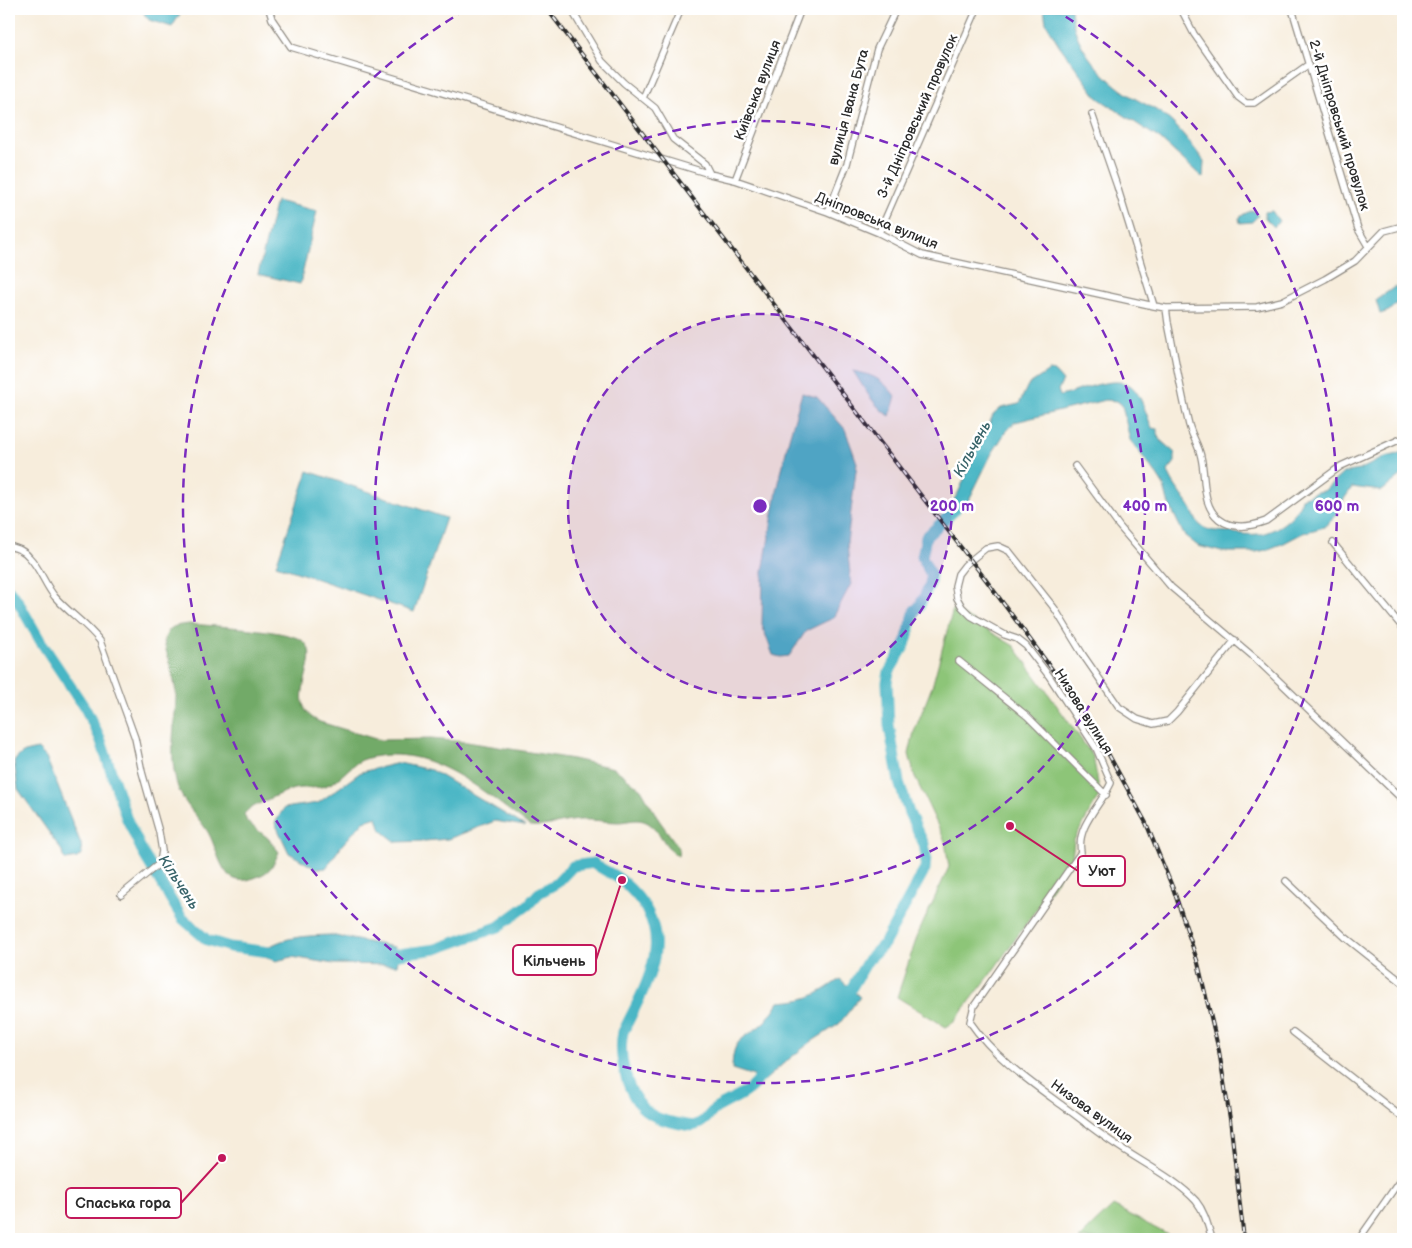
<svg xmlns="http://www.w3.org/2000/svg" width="1412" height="1248" viewBox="0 0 1412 1248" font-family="'Balsamiq Sans',sans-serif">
  <rect width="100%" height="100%" fill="#fff"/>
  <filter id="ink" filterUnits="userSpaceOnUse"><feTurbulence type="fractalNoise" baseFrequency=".02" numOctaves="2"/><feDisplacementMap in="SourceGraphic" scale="10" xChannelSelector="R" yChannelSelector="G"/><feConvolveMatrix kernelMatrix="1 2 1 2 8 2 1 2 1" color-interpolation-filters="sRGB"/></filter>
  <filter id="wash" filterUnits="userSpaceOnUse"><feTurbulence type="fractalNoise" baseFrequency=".0096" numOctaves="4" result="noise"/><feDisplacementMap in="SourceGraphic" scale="20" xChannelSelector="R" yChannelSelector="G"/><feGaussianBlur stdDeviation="1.12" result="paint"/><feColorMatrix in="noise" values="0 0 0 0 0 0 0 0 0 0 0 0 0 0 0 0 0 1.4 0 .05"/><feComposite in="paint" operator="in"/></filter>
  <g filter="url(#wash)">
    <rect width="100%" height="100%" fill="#f7eddc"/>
    <path fill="#8dc578" stroke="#5c7852" d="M953 609 1014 646 1093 756 1100 794 1074 840 1072 859 987 979 954 1022 946 1027 897 997 918 934 949 867 945 841 915 777 909 754 914 732 932 687Z
      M1113 1206 1176 1239H1079Z"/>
    <path fill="#72aa68" stroke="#4e6a4a" d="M189 624C212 626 287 629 303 641 326 658 279 704 320 722L379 740 431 739 467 742 573 759 614 768 641 789 659 820 679 848 678 856C664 848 661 831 648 823 638 817 628 822 618 822 605 822 592 819 579 820 562 821 547 828 530 826 483 792 431 742 368 758 350 762 342 781 325 786 315 789 304 787 294 789 279 793 263 802 249 809L244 814 247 822 268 838 279 852C272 867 271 872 254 878 219 891 220 849 206 829 195 813 180 800 176 781 169 753 175 725 176 697 176 682 167 657 164 641 169 625 174 626 189 624Z"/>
    <path fill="#49b6c5" stroke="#3a7078" d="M146 9H183L172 27 149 20 144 14Z
      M1044 9H1071C1073 44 1098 73 1126 93 1139 102 1154 107 1166 117 1178 126 1194 148 1204 161L1203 178 1160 139 1098 98 1059 45 1046 23Z
      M276 201 317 211 300 284 258 274Z
      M1253 210 1258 216 1252 222 1240 223 1239 218 1244 214Z
      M1272 211 1279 221 1274 227 1265 218V212Z
      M1396 286 1402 298 1389 311 1380 314 1376 300Z
      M853 371C875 375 883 380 896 397L890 416C874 408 863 386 853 371Z
      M1049 371 1055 372 1063 381 1058 390 1060 396C1078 392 1114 374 1131 386 1141 393 1147 417 1152 428L1157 429 1159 439 1175 453V462L1168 471C1172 485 1185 497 1192 510 1194 515 1196 521 1199 524 1207 532 1219 531 1229 532 1238 534 1250 535 1260 534 1277 531 1298 516 1302 498L1317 492 1324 491 1343 473 1359 470 1385 457 1403 453V474L1382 491 1352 487C1347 496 1338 505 1337 515L1324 527 1303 533 1284 543 1266 550 1256 552H1222L1198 546 1184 535 1168 502 1164 486 1157 475 1130 440 1122 405 1117 401 1105 400 1015 422 1005 433 991 455 967 504 953 515 948 523 945 520V513L958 493 993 415 1001 408 1019 404 1028 385Z
      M802 393 817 397 845 429 857 463 847 543 851 584 833 618 806 631 789 656 780 657 773 655 762 625 763 571 777 491 789 438Z
      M308 471 446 518 414 612 276 565Z
      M38 749 46 757 81 844 82 854 77 858 66 860 63 857 62 851 18 789 14 762C20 752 27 751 38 749Z
      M399 763 431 770 525 826 495 821 448 839 425 841 396 842 381 830 377 817 364 821 342 845 326 868 316 869 289 853 275 823 284 808 318 803 361 772Z
      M330 935 394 947 399 954 397 965 334 964 292 957 276 961 264 957 262 952C280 936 307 936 330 935Z
      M840 979 860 997 839 1024 811 1042 784 1063 764 1081 760 1078 732 1069C733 1038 740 1042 761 1025 768 1019 774 1010 779 1002 809 1000 815 996 840 979Z"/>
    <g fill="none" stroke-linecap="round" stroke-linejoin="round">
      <path stroke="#49b6c5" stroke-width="11" d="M9 590 16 598 41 642 85 708 100 738 126 817 144 855 182 918 207 940 230 947 278 953
        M386 953 399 954 436 949 498 927 528 905 539 893 557 883 573 866 594 863C603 871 615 874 623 882 680 931 650 977 623 1032 618 1055 626 1093 645 1110 654 1118 664 1121 676 1123 683 1124 692 1128 698 1124 706 1121 709 1114 715 1109 726 1102 738 1098 748 1090 756 1084 762 1075 769 1067
        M843 998 848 994 868 960 884 944 925 869 926 856 924 844 909 813 899 782 889 725 887 682 889 672 905 645 915 610 919 607 930 584 931 575 922 557 926 537 955 510"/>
    </g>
  </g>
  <g filter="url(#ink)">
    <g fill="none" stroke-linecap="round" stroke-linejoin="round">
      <defs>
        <path id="minor" d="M269 9 272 19 291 47 710 174 735 180 828 212 879 233 922 255 1154 306 1166 308 1257 307 1282 301 1325 279 1355 261 1384 231 1403 226
          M571 9 602 61 624 83 655 108 673 139 705 164 710 174
          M1181 9 1194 34 1238 97 1246 103H1254L1309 64
          M1292 9 1358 229 1368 246
          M643 98 681 9
          M1092 114 1117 186 1154 306
          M735 180 801 9
          M828 212 847 164 877 49 896 9
          M879 233 977 9
          M1166 308 1168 323C1175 357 1181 392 1189 425 1192 436 1199 446 1201 457 1206 477 1201 505 1219 519 1233 530 1250 527 1266 521L1341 466 1403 438
          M1075 466 1119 526 1171 587 1255 658 1403 800
          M1333 543 1403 628
          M9 546C16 548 24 550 29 557 40 568 45 585 55 597 69 613 87 624 100 641L135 738 142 772 159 832 162 851 160 863 121 895
          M959 661 1027 716 1106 795
          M1286 881 1345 937 1403 983
          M1293 1032 1403 1118
          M1212 1239C1208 1226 1205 1212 1196 1201 1176 1179 1143 1163 1118 1146 1099 1134 1081 1119 1063 1106 1029 1081 994 1057 970 1022L974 1006 1081 852C1076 826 1101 805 1111 783L1096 748 1049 676 1026 646 1017 639 1005 635 971 616 962 607 957 598 955 586 958 574 965 565 986 548 998 546 1009 551 1055 609 1083 655 1119 707 1137 719 1153 724 1168 721 1177 712 1235 640
          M1359 1239 1403 1176"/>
      </defs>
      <use href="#minor" stroke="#918c84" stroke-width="8"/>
      <use href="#minor" stroke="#fff" stroke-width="5.5"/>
      <defs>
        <path id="rail" d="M547 9 986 580 1091 722 1146 823 1174 891 1198 963 1219 1051 1230 1119 1244 1239"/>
      </defs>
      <use href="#rail" stroke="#2b2b2b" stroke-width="4"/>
      <use href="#rail" stroke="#fff" stroke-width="2" stroke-dasharray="5.5" stroke-linecap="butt"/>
    </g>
  </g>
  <circle cx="760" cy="506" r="192" fill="#7b2cbf" fill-opacity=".12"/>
  <g fill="none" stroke="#7b2cbf" stroke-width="2.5" stroke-dasharray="9 6">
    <circle cx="760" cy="506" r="192"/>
    <circle cx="760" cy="506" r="385"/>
    <path d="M1053 9A577 577 0 1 1 467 9"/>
  </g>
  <g text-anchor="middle" stroke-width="5" stroke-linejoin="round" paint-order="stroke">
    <g font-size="14" fill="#2b2b2b" stroke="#fff">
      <text transform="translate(757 90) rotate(-69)" y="5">Київська вулиця</text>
      <text transform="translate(848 107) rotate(-75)" y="5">вулиця Івана Бута</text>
      <text transform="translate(917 116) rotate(-66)" y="5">3-й Дніпровський провулок</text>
      <text transform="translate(1340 125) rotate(73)" y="5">2-й Дніпровський провулок</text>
      <text transform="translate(877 220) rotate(22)" y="5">Дніпровська вулиця</text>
      <text transform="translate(1084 711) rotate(58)" y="5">Низова вулиця</text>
      <text transform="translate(1092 1111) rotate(36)" y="5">Низова вулиця</text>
    </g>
    <g font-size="15" font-style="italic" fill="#376369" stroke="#fff">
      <text transform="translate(972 449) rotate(-61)" y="5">Кільчень</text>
      <text transform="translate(179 882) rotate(57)" y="5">Кільчень</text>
    </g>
  </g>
  <circle cx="760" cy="506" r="8" fill="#7b2cbf" stroke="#fff" stroke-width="2.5"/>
  <g font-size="15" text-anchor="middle" font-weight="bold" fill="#7b2cbf" stroke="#fff" stroke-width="5" stroke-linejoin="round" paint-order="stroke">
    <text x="952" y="511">200 m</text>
    <text x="1145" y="511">400 m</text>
    <text x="1337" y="511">600 m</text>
  </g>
  <path fill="none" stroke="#c2185b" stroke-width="2" d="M1010 826L1078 871M622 880L596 960M222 1158L181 1203"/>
  <g fill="#c2185b" stroke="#fff" stroke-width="2">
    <circle cx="1010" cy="826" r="5"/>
    <circle cx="622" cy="880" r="5"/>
    <circle cx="222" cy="1158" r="5"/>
  </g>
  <g fill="#fff" stroke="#c2185b" stroke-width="2">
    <rect x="1078" y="856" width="47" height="30" rx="5"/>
    <rect x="513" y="945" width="83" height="30" rx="5"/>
    <rect x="66" y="1188" width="115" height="30" rx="5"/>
  </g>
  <g font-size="15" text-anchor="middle" font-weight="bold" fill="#2b2b2b">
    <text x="1102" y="876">Уют</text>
    <text x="554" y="966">Кільчень</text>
    <text x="123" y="1208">Спаська гора</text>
  </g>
  <rect width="1412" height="1248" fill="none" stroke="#fff" stroke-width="30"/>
</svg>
